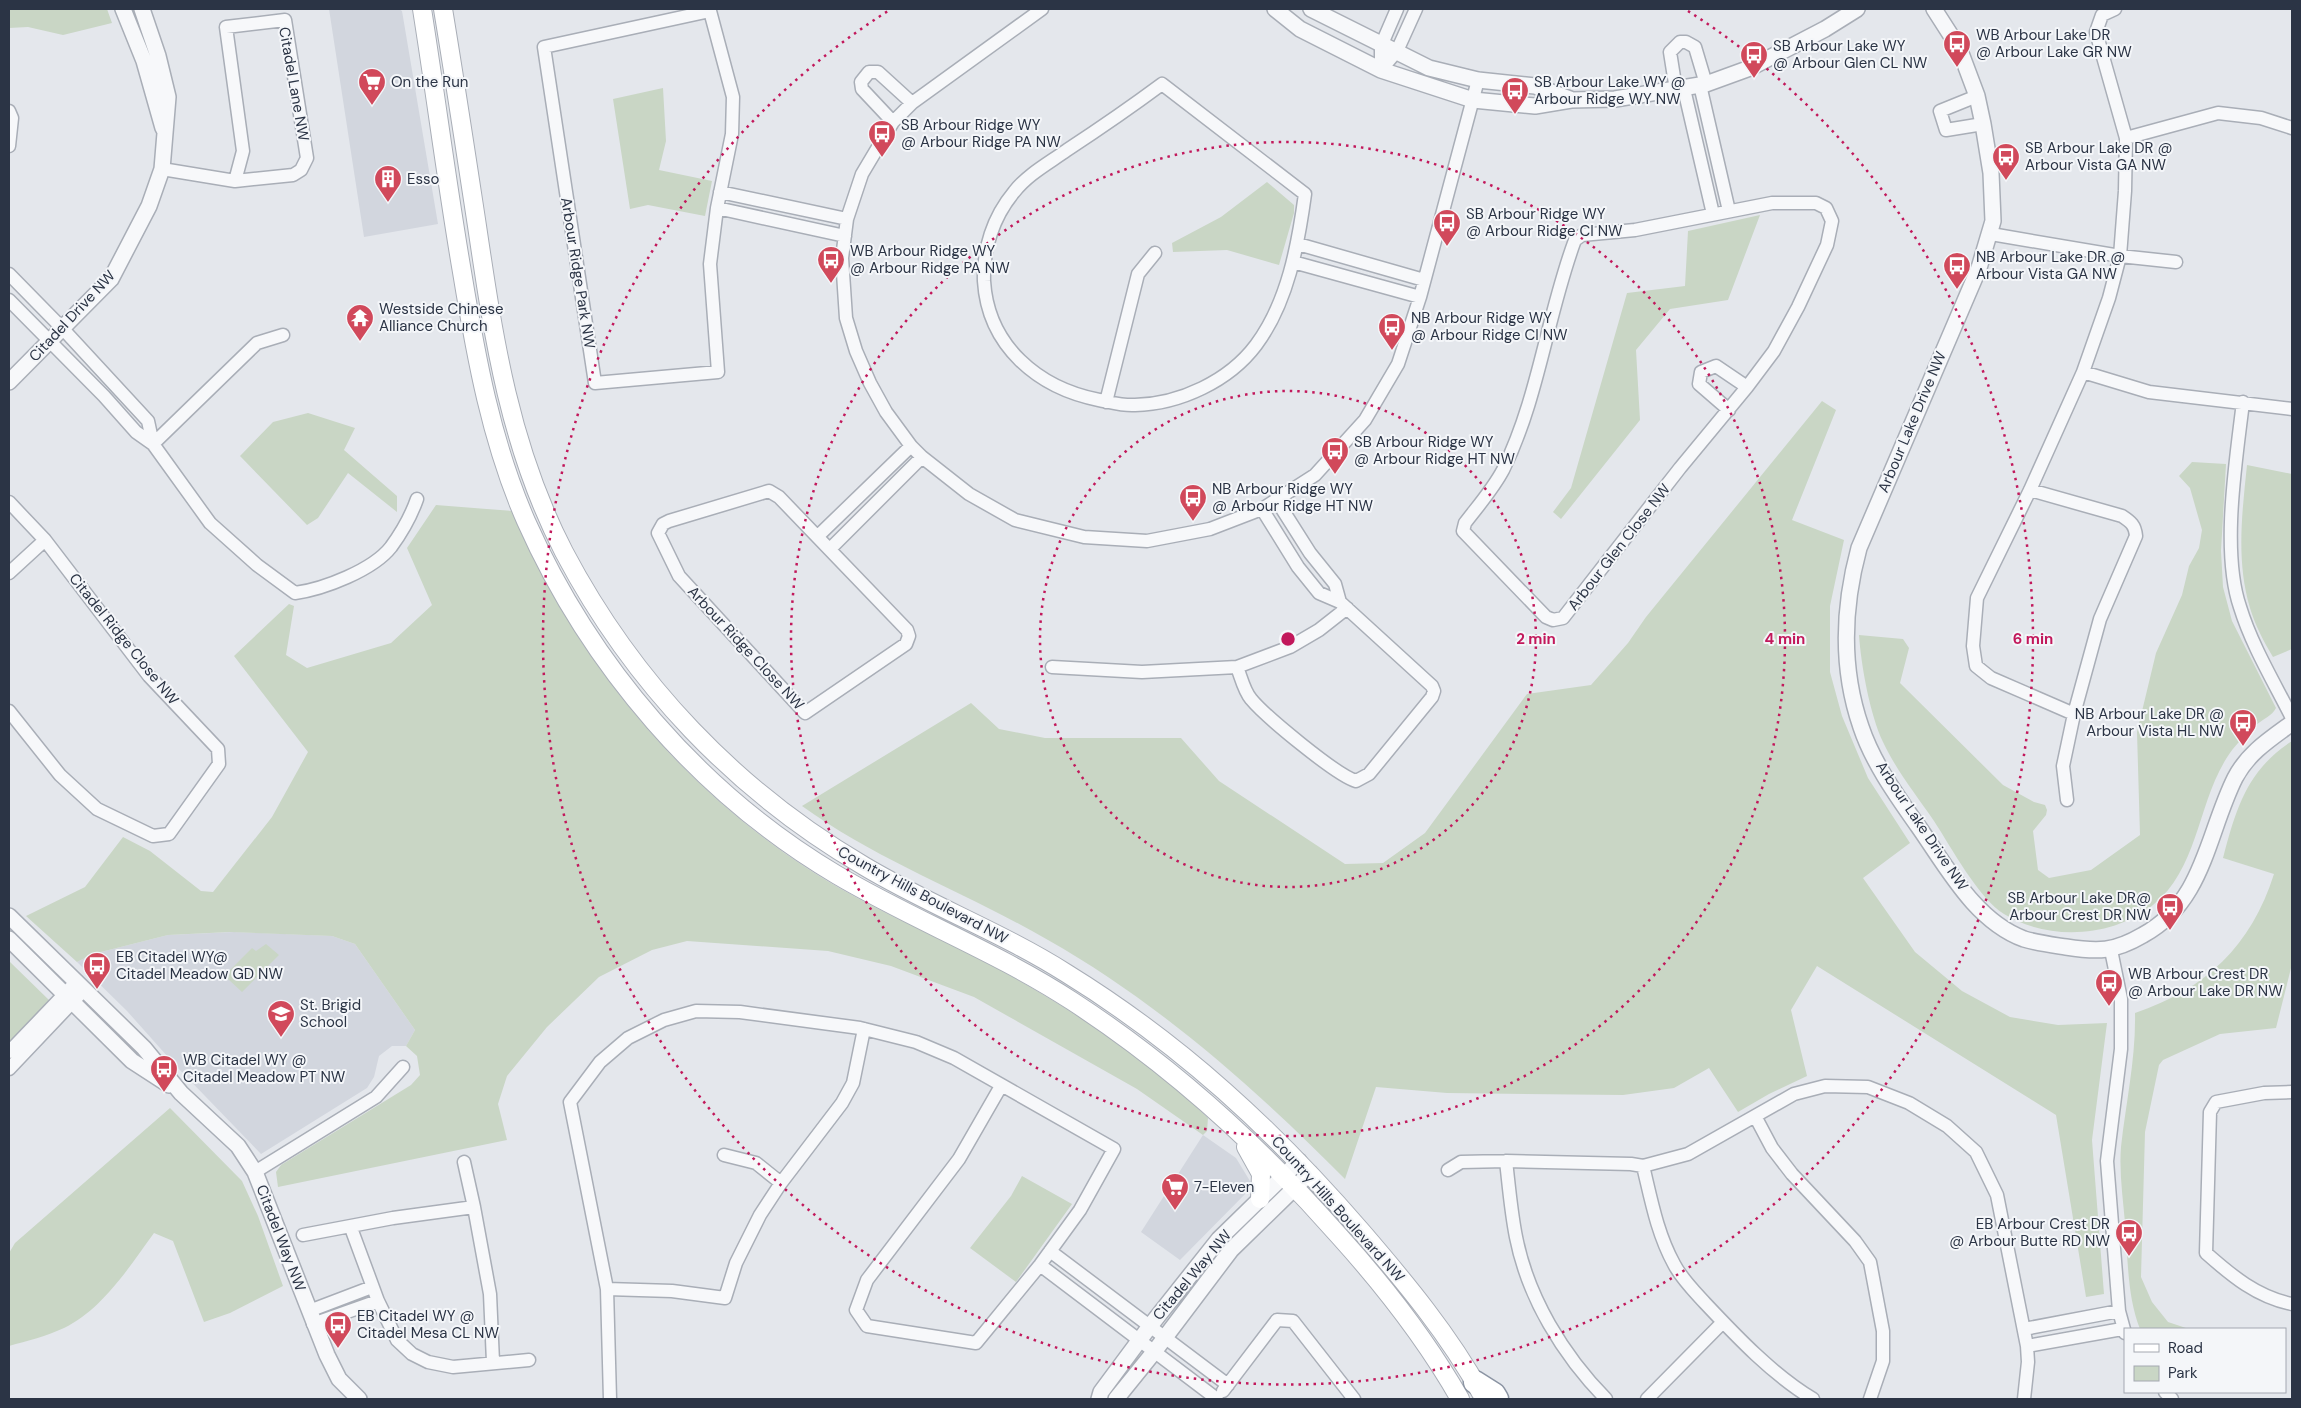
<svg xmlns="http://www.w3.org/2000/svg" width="2301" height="1408" viewBox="0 0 2301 1408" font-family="'DM Sans',sans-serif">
  <rect width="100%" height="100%" fill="#e4e7ec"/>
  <path fill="#d2d6de" d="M329 9H399L402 11 438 224 364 237Z
    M234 932 332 936 355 944 415 1030 406 1046H392L379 1056 374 1077 367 1088 261 1154 176 1066 127 1011 77 962 93 954 168 935Z
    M1203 1135 1236 1158 1253 1186 1180 1260 1141 1232Z"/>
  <path fill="#c9d6c5" d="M9 9H107L112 23 63 35 28 27 9 28Z
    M663 88 666 141 659 170 712 181 705 216 648 205 630 209 613 99Z
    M1267 182 1294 205V213L1279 265 1227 250 1173 252 1172 243 1221 217Z
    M1760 215 1728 300 1670 309 1636 350 1640 420 1561 519 1553 512 1571 488 1627 293 1685 286 1688 231Z
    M1822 401 1836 410 1792 520 1844 540 1830 606V672L1842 716 1868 778 1910 843 1863 878 1915 952 1962 991 2010 1017 2058 1025 2107 1023 2092 1140 2104 1294 2086 1297 2056 1115 1817 966 1791 1010 1807 1076 1769 1094 1738 1112 1709 1068 1674 1088 1623 1095 1447 1093 1376 1087 1345 1179C1256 1089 1159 1003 1048 940 967 893 878 861 802 806L971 703 999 729 1045 738H1181L1219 781 1345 864 1383 863 1425 833 1527 694 1591 685 1628 643 1646 617Z
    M308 413 355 428 344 450 397 496V512L348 473 318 518 307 525 240 456 273 422Z
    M2192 462 2226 464 2221 551 2223 587 2232 621 2276 708C2272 716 2263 719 2256 725 2245 735 2234 746 2226 759 2197 806 2198 869 2153 905 2112 938 2048 941 2004 914 1979 899 1951 847 1934 821 1917 796 1896 770 1883 742 1870 715 1861 665 1859 635L1903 639 1909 648 1900 683 2003 785 2034 802 2045 805 2047 810 2046 815 2033 831 2038 870 2049 878 2091 870 2140 835 2137 732 2156 653 2182 595 2189 566 2199 548 2202 530 2190 488 2179 476Z
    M2247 465 2292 474V649L2273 657C2264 642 2255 625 2250 608 2236 561 2242 513 2247 465Z
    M436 505 512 511C522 532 531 555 542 575 612 707 720 823 852 895 889 916 929 933 967 952 1053 997 1138 1050 1208 1118L1207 1131 1203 1135 1137 1089 974 997 891 966 828 951 687 941 652 950 599 977 547 1027 507 1076 498 1104 507 1140 278 1187 276 1172 281 1165 411 1085 420 1075 417 1056 406 1046 415 1030 355 944 332 936 230 932 168 935 93 954 77 962 26 916 85 887 123 837 150 851 201 891 213 892 272 817 308 752 234 656 289 604 294 606 286 655 307 668 391 643 432 605 407 548Z
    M2292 741V964L2276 1028 2220 1034 2163 1060 2159 1065 2145 1132 2141 1277 2152 1302 2168 1322 2189 1329H2140C2127 1296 2128 1258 2125 1223 2123 1198 2119 1172 2121 1147 2126 1102 2136 1058 2135 1013 2206 989 2251 946 2274 874L2223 858C2236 809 2247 770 2292 741Z
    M266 944 279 955 242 992 228 979 229 971 252 948 256 951Z
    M9 961 50 1001 9 1045Z
    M170 1108 242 1181 258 1216 283 1286 230 1313 204 1322 173 1241 154 1233C130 1266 102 1310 64 1328 47 1336 27 1341 9 1346V1253L15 1243Z
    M1022 1176 1072 1204 1016 1282 970 1248 1011 1196Z"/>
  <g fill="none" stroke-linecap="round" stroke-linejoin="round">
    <defs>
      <path id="minor" d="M1042 9 912 103 893 122 862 174 847 219 842 258 846 318 856 351 870 383 886 412 911 446 922 457 969 494 1015 520 1084 537 1147 541 1210 529 1262 509 1315 475 1365 420 1398 364 1420 297 1478 80
        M2115 9 2102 15 2096 32 2126 138 2125 191 2120 256 2109 298 2083 372 2149 392 2292 409
        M710 11 733 97 732 134 717 208 710 264 718 372 595 383 544 47Z
        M1381 70 1397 51 1416 9
        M1381 70V46L1397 9
        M1162 84 1305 194C1298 245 1288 302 1256 345 1229 381 1180 404 1135 405 1123 406 1110 402 1099 400 1038 388 988 346 984 281 983 249 993 217 1014 192 1028 174 1049 163 1067 150 1099 129 1131 107 1162 84Z
        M1700 85 1729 211
        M1684 89 1713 214
        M1676 90 1670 52 1680 42H1686L1695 47 1706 84
        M1977 96 1940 111 1946 130 1983 124
        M9 111 12 118 9 146
        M893 122 862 89 861 82 869 72H878L912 103
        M2126 138 2218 113 2261 118 2292 128
        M162 169 235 181 293 175 301 170 307 158 285 20 226 27 243 151 235 181
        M720 192 847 219
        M1772 203H1816L1826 208 1832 221 1827 245 1798 307 1774 351 1747 387 1680 468 1563 618 1553 620 1546 617 1463 531 1465 523C1478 506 1493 489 1503 470 1539 397 1547 315 1575 240L1582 235 1635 230Z
        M717 208 845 236
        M1991 234 2120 256 2176 262
        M1298 244 1424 280
        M1293 262 1420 297
        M9 274 63 329 148 421 153 444 210 523 257 565 295 593C324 589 373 570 391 547 402 532 411 516 417 499
        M9 300 104 396 136 432 153 444
        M1106 402 1138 274 1155 253
        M2243 402C2236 461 2221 551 2240 607 2252 646 2274 682 2292 718
        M1729 410 1699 384 1701 372 1716 366 1747 387
        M153 444 257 343 283 335
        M2030 490 2122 516C2131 522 2135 525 2136 536L2100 619 2074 714 2063 766 2067 800
        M769 491 779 497 907 630 909 636 906 644 805 713 679 576 658 533 663 524 669 521Z
        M1277 501 1310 553 1335 584 1340 602
        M9 502 45 540 149 676 218 749 219 764 169 834 153 836 97 809 60 775 9 711
        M818 536 911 446
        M830 549 922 457
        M9 573 45 540
        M1052 667 1142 672 1237 667 1290 647 1319 630 1347 608
        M1237 667C1241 677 1244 691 1251 699 1265 716 1336 775 1356 781L1369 774 1432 697 1434 691 1432 686 1340 602 1319 593 1298 567 1262 509
        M2074 714 1991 678 1976 666 1973 646 1977 598 2030 490 2083 372
        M2111 950 2121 999V1049L2107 1161 2119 1311 2125 1333
        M9 1052 77 981
        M9 1069 85 989
        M2292 1092 2264 1093 2216 1102 2210 1112 2206 1253C2232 1276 2257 1297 2292 1304
        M1755 1116 1772 1148 1792 1174 1855 1241 1870 1262 1883 1331V1361L1870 1399
        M724 1155 756 1163 781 1183
        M464 1162 474 1207
        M1448 1170 1461 1162 1506 1161
        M255 1172 376 1097 403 1067
        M351 1228 378 1301 397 1340 412 1354 428 1362 453 1367 529 1360
        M303 1235 393 1218 474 1207 490 1294 493 1362
        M1050 1251 1228 1385
        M1040 1265 1217 1399
        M607 1289 672 1291 725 1298 736 1263 760 1215 781 1183 842 1103 853 1083 864 1029
        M309 1311 372 1287
        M313 1324 378 1301
        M2024 1329 2119 1311
        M2027 1346 2122 1329
        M1223 1391 1277 1320 1293 1321 1354 1399
        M2165 1392 2172 1399
        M610 1399 607 1289 570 1102 600 1062 628 1038 664 1020 696 1011 740 1012 860 1028 916 1042 954 1058 1114 1149 1080 1210 1040 1265 976 1343 867 1326 856 1310 867 1280 959 1159 1001 1086
        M1606 1399C1563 1355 1528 1298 1516 1237 1511 1212 1509 1187 1506 1161L1631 1164 1643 1166
        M1647 1399 1723 1322
        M1813 1399C1773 1375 1737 1337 1705 1303 1694 1291 1681 1278 1674 1264 1657 1233 1651 1199 1643 1166L1688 1154 1794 1094 1825 1086 1868 1087 1909 1103 1947 1126 1976 1152 1997 1195 2027 1346 2028 1362 2024 1399"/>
      <path id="tertiary" d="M123 9 144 61 163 128
        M1275 9 1300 29 1381 70 1473 100 1535 106 1571 100 1615 99 1706 84 1750 68 1825 29 1857 9
        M1311 9 1429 68 1478 80 1535 86 1570 99
        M1934 9 1959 48 1977 96 1983 124 1991 173 1993 221 1979 268 1859 548C1843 607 1841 669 1861 727 1873 763 1897 796 1918 826 1947 867 1975 921 2024 939 2037 943 2053 945 2066 947 2098 952 2114 952 2143 935 2204 902 2207 834 2235 778 2248 753 2270 739 2292 723
        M9 382 111 279 149 206 162 169 168 97 158 56 142 9
        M9 916 144 1048 181 1093 238 1146 255 1172 327 1355 339 1379 359 1399
        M9 939 132 1061 169 1085
        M1099 1399 1101 1392 1150 1326 1219 1239 1299 1161
        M1116 1399 1154 1352 1231 1250 1310 1173"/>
      <path id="secondary" d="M422 9C436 97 447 185 462 272 476 357 491 441 526 521 590 665 700 794 837 875 913 920 997 952 1072 1001 1172 1066 1261 1147 1340 1237 1385 1287 1427 1341 1460 1399
        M443 9C455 81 466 154 477 226 494 341 510 448 564 552 633 683 736 791 864 866 929 905 1001 932 1066 973 1181 1044 1274 1130 1362 1232 1405 1282 1449 1335 1481 1393
        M1246 1147 1261 1174 1260 1199"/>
      <path id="motorway" d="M1475 1382 1494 1394 1497 1399"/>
    </defs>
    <use href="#minor" stroke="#a9aeb7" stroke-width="15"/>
    <use href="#tertiary" stroke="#a9aeb7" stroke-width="18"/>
    <use href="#secondary" stroke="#a9aeb7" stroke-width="20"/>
    <use href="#motorway" stroke="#8b94a3" stroke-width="25"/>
    <use href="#minor" stroke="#f7f8fa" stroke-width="12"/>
    <use href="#tertiary" stroke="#f7f8fa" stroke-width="15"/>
    <use href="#secondary" stroke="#fff" stroke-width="18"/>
    <use href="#motorway" stroke="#fff" stroke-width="22"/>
  </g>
  <g fill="none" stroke="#c2185b" stroke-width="2.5" stroke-dasharray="2.5 5">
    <circle cx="1288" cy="639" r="248"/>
    <circle cx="1288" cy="639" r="497"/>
    <path d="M1688 11A745 745 0 1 1 888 11"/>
  </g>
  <defs>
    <symbol id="bus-pin" viewBox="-11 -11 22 30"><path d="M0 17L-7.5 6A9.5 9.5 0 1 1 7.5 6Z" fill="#d1495b" stroke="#f4f6f9"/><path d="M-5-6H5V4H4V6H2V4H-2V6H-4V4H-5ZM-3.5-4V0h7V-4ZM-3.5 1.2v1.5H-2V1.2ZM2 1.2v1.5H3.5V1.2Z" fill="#fff"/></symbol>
    <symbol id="supermarket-pin" viewBox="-11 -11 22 30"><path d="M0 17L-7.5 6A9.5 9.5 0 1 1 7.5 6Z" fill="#d1495b" stroke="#f4f6f9"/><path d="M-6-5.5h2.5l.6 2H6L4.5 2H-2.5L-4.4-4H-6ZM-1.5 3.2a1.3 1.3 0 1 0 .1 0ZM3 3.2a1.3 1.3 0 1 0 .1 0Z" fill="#fff"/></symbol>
    <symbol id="building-pin" viewBox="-11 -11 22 30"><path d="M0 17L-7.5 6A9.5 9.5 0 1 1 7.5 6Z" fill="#d1495b" stroke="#f4f6f9"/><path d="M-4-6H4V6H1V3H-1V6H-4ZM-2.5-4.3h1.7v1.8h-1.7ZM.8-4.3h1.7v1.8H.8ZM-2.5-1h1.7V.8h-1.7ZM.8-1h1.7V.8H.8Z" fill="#fff"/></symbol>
    <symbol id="temple-pin" viewBox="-11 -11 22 30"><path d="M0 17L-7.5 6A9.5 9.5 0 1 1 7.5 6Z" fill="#d1495b" stroke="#f4f6f9"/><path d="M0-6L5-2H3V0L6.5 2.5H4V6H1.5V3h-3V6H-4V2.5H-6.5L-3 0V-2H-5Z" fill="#fff"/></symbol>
    <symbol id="school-pin" viewBox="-11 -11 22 30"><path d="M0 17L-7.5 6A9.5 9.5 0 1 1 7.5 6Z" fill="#d1495b" stroke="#f4f6f9"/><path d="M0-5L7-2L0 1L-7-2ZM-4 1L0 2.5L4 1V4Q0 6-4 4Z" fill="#fff"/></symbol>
  </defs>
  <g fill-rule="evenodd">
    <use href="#bus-pin" x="1941" y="28" width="32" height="43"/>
    <use href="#bus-pin" x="1738" y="39" width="32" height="43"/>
    <use href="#supermarket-pin" x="356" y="66" width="32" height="43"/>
    <use href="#bus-pin" x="1499" y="75" width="32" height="43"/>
    <use href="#bus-pin" x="866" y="118" width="32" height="43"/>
    <use href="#bus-pin" x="1990" y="141" width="32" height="43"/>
    <use href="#building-pin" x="372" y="163" width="32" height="43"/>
    <use href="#bus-pin" x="1431" y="207" width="32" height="43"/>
    <use href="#bus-pin" x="815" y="244" width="32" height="43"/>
    <use href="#bus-pin" x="1941" y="250" width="32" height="43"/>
    <use href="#temple-pin" x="344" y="302" width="32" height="43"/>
    <use href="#bus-pin" x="1376" y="311" width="32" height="43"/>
    <use href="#bus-pin" x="1319" y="435" width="32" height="43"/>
    <use href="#bus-pin" x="1177" y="482" width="32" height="43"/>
    <use href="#bus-pin" x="2227" y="707" width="32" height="43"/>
    <use href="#bus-pin" x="2154" y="891" width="32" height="43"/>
    <use href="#bus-pin" x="81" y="950" width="32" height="43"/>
    <use href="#bus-pin" x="2093" y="967" width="32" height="43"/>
    <use href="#school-pin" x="265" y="998" width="32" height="43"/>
    <use href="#bus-pin" x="148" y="1053" width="32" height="43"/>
    <use href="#supermarket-pin" x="1159" y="1171" width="32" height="43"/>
    <use href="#bus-pin" x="2113" y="1217" width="32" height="43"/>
    <use href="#bus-pin" x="322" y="1309" width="32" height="43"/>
  </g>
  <g text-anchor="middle" stroke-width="4" stroke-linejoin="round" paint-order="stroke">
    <g font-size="15" fill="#2b3445" stroke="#f4f6f9" text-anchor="start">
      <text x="1976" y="40">WB Arbour Lake DR<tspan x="1976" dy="17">@ Arbour Lake GR NW</tspan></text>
      <text x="1773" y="51">SB Arbour Lake WY<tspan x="1773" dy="17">@ Arbour Glen CL NW</tspan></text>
      <text x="391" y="87">On the Run</text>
      <text x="1534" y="87">SB Arbour Lake WY @<tspan x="1534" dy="17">Arbour Ridge WY NW</tspan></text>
      <text x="901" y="130">SB Arbour Ridge WY<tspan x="901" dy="17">@ Arbour Ridge PA NW</tspan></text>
      <text x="2025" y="153">SB Arbour Lake DR @<tspan x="2025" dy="17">Arbour Vista GA NW</tspan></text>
      <text x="407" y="184">Esso</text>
      <text x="1466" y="219">SB Arbour Ridge WY<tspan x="1466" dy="17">@ Arbour Ridge CI NW</tspan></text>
      <text x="850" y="256">WB Arbour Ridge WY<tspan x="850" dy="17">@ Arbour Ridge PA NW</tspan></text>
      <text x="1976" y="262">NB Arbour Lake DR @<tspan x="1976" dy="17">Arbour Vista GA NW</tspan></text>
      <text x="379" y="314">Westside Chinese<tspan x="379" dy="17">Alliance Church</tspan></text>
      <text x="1411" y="323">NB Arbour Ridge WY<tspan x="1411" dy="17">@ Arbour Ridge CI NW</tspan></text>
      <text x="1354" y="447">SB Arbour Ridge WY<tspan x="1354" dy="17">@ Arbour Ridge HT NW</tspan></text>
      <text x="1212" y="494">NB Arbour Ridge WY<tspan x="1212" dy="17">@ Arbour Ridge HT NW</tspan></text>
      <text x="2224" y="719" text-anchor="end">NB Arbour Lake DR @<tspan x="2224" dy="17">Arbour Vista HL NW</tspan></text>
      <text x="2151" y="903" text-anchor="end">SB Arbour Lake DR@<tspan x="2151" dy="17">Arbour Crest DR NW</tspan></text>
      <text x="116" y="962">EB Citadel WY@<tspan x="116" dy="17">Citadel Meadow GD NW</tspan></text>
      <text x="2128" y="979">WB Arbour Crest DR<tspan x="2128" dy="17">@ Arbour Lake DR NW</tspan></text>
      <text x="300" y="1010">St. Brigid<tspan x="300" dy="17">School</tspan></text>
      <text x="183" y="1065">WB Citadel WY @<tspan x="183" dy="17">Citadel Meadow PT NW</tspan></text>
      <text x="1194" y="1192">7-Eleven</text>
      <text x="2110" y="1229" text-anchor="end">EB Arbour Crest DR<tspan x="2110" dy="17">@ Arbour Butte RD NW</tspan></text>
      <text x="357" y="1321">EB Citadel WY @<tspan x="357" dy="17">Citadel Mesa CL NW</tspan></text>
    </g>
    <g font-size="15" fill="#2b3445" stroke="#f4f6f9">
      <text transform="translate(294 84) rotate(80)" y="5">Citadel Lane NW</text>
      <text transform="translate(578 273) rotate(81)" y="5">Arbour Ridge Park NW</text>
      <text transform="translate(72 316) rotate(-47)" y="5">Citadel Drive NW</text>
      <text transform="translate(1912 422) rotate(-67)" y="5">Arbour Lake Drive NW</text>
      <text transform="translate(1619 547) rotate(-52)" y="5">Arbour Glen Close NW</text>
      <text transform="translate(124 639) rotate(51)" y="5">Citadel Ridge Close NW</text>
      <text transform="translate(746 648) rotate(47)" y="5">Arbour Ridge Close NW</text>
      <text transform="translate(1922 826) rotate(56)" y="5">Arbour Lake Drive NW</text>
      <text transform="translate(923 895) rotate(28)" y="5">Country Hills Boulevard NW</text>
      <text transform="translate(1338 1209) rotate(48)" y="5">Country Hills Boulevard NW</text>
      <text transform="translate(281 1238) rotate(69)" y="5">Citadel Way NW</text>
      <text transform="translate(1192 1275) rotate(-50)" y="5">Citadel Way NW</text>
    </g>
  </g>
  <circle cx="1288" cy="639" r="8" fill="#c2185b" stroke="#f4f6f9" stroke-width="2.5"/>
  <g font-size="15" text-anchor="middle" font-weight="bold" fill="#c2185b" stroke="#f4f6f9" stroke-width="4" stroke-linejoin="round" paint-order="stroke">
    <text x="1536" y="644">2 min</text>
    <text x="1785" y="644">4 min</text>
    <text x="2033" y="644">6 min</text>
  </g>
  <rect width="2301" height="1408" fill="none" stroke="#2b3445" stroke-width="20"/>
  <rect x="2124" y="1328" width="162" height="65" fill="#f4f6f9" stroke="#a4a8b1"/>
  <rect x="2134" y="1344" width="25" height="8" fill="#ffffff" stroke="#a4a8b1"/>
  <text x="2168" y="1353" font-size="15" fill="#2b3445">Road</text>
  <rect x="2134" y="1366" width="25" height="15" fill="#c9d6c5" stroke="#a4a8b1"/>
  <text x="2168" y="1378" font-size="15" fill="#2b3445">Park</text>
</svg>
